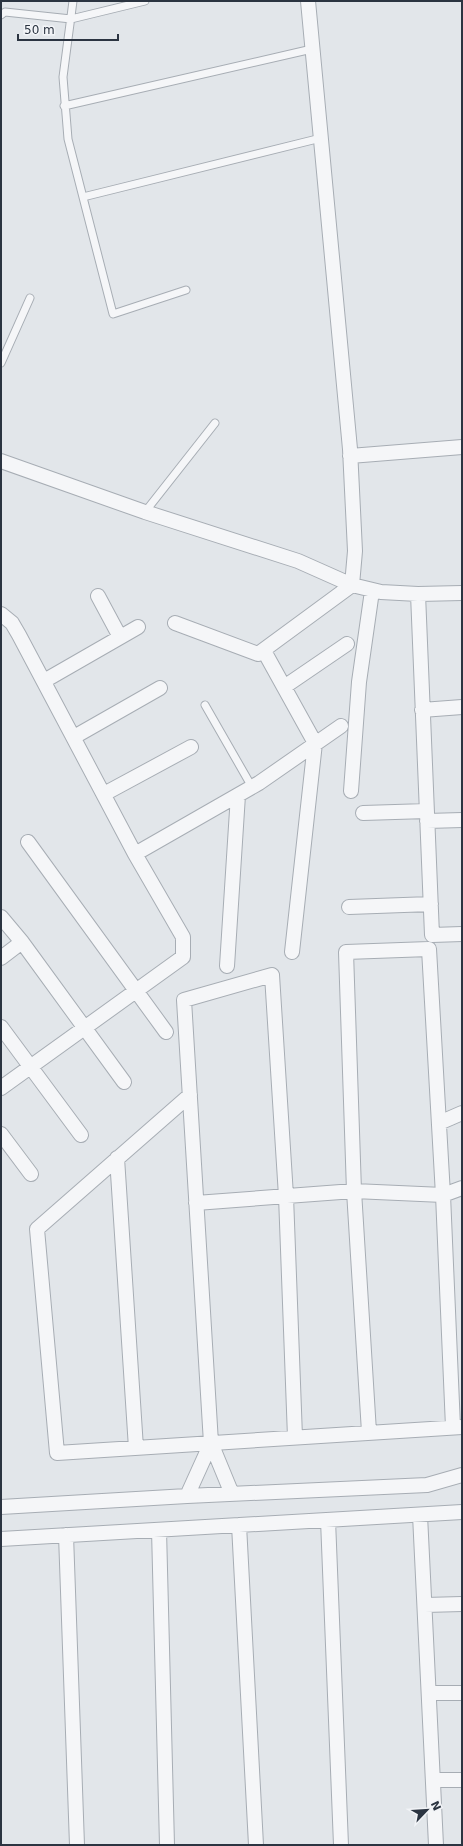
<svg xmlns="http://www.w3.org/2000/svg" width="463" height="1846" viewBox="0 0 463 1846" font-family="'DejaVu Sans',sans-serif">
  <rect width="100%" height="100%" fill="#e2e6ea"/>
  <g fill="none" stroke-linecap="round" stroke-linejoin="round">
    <defs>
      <path id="service" d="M73 1 63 77 68 139 113 314 186 290
        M1 15 5 12 71 19 145 1
        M64 106 312 49
        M83 197 321 138
        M1 363 30 298
        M145 512 215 423
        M205 705 252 787"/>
      <path id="minor" d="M350 456 462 447
        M1 461 145 512 298 561 352 585 381 592 418 594 462 593
        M418 594 432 935 462 934
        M98 596 120 637
        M1 614 12 623 19 635 135 854 183 937V957L1 1088
        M175 623 258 654 352 585 355 551 350 449 308 1
        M264 651 315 743 292 952
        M44 681 138 627
        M284 687 347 644
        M422 710 462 707
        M74 737 160 688
        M351 791 359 682 372 591
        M104 794 191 747
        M363 813 427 811
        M427 821 462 820
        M28 842 166 1032
        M135 854 259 783 341 726
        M349 907 431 904
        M1 917 22 942 124 1082
        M1 958 22 942
        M227 966 238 795
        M1 1027 81 1135
        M190 1095 37 1229 57 1453 462 1427
        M439 1123 462 1113
        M1 1134 31 1174
        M117 1158 136 1448
        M196 1203 354 1191 443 1195 462 1188
        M369 1432 354 1191 346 952 429 949 443 1195 453 1427
        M211 1443 184 1000 272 975 286 1196 295 1437
        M187 1496 211 1443 232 1494
        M1 1507 187 1496 427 1485 462 1475
        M420 1515 436 1845
        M328 1520 341 1845
        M239 1525 256 1845
        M159 1530 167 1845
        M66 1535 77 1845
        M1 1539 462 1512
        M425 1605 462 1604
        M429 1693H462
        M433 1780H462"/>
    </defs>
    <use href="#service" stroke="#a7adb4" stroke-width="9"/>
    <use href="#minor" stroke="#a7adb4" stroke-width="16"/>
    <use href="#service" stroke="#f5f6f8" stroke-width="7"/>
    <use href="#minor" stroke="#f5f6f8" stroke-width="14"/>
  </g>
  <rect width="463" height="1846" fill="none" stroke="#2b3441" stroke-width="4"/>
  <g transform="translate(427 1810) rotate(65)" stroke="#f2f4f7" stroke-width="3" paint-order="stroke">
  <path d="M0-3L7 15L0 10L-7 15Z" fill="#2b3441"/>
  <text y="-6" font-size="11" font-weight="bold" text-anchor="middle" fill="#2b3441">N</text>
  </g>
  <path d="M18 34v6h100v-6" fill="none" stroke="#2b3441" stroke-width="2"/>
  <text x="24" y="34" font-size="12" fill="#2b3441" stroke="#f2f4f7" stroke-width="3" paint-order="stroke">50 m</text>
</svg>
